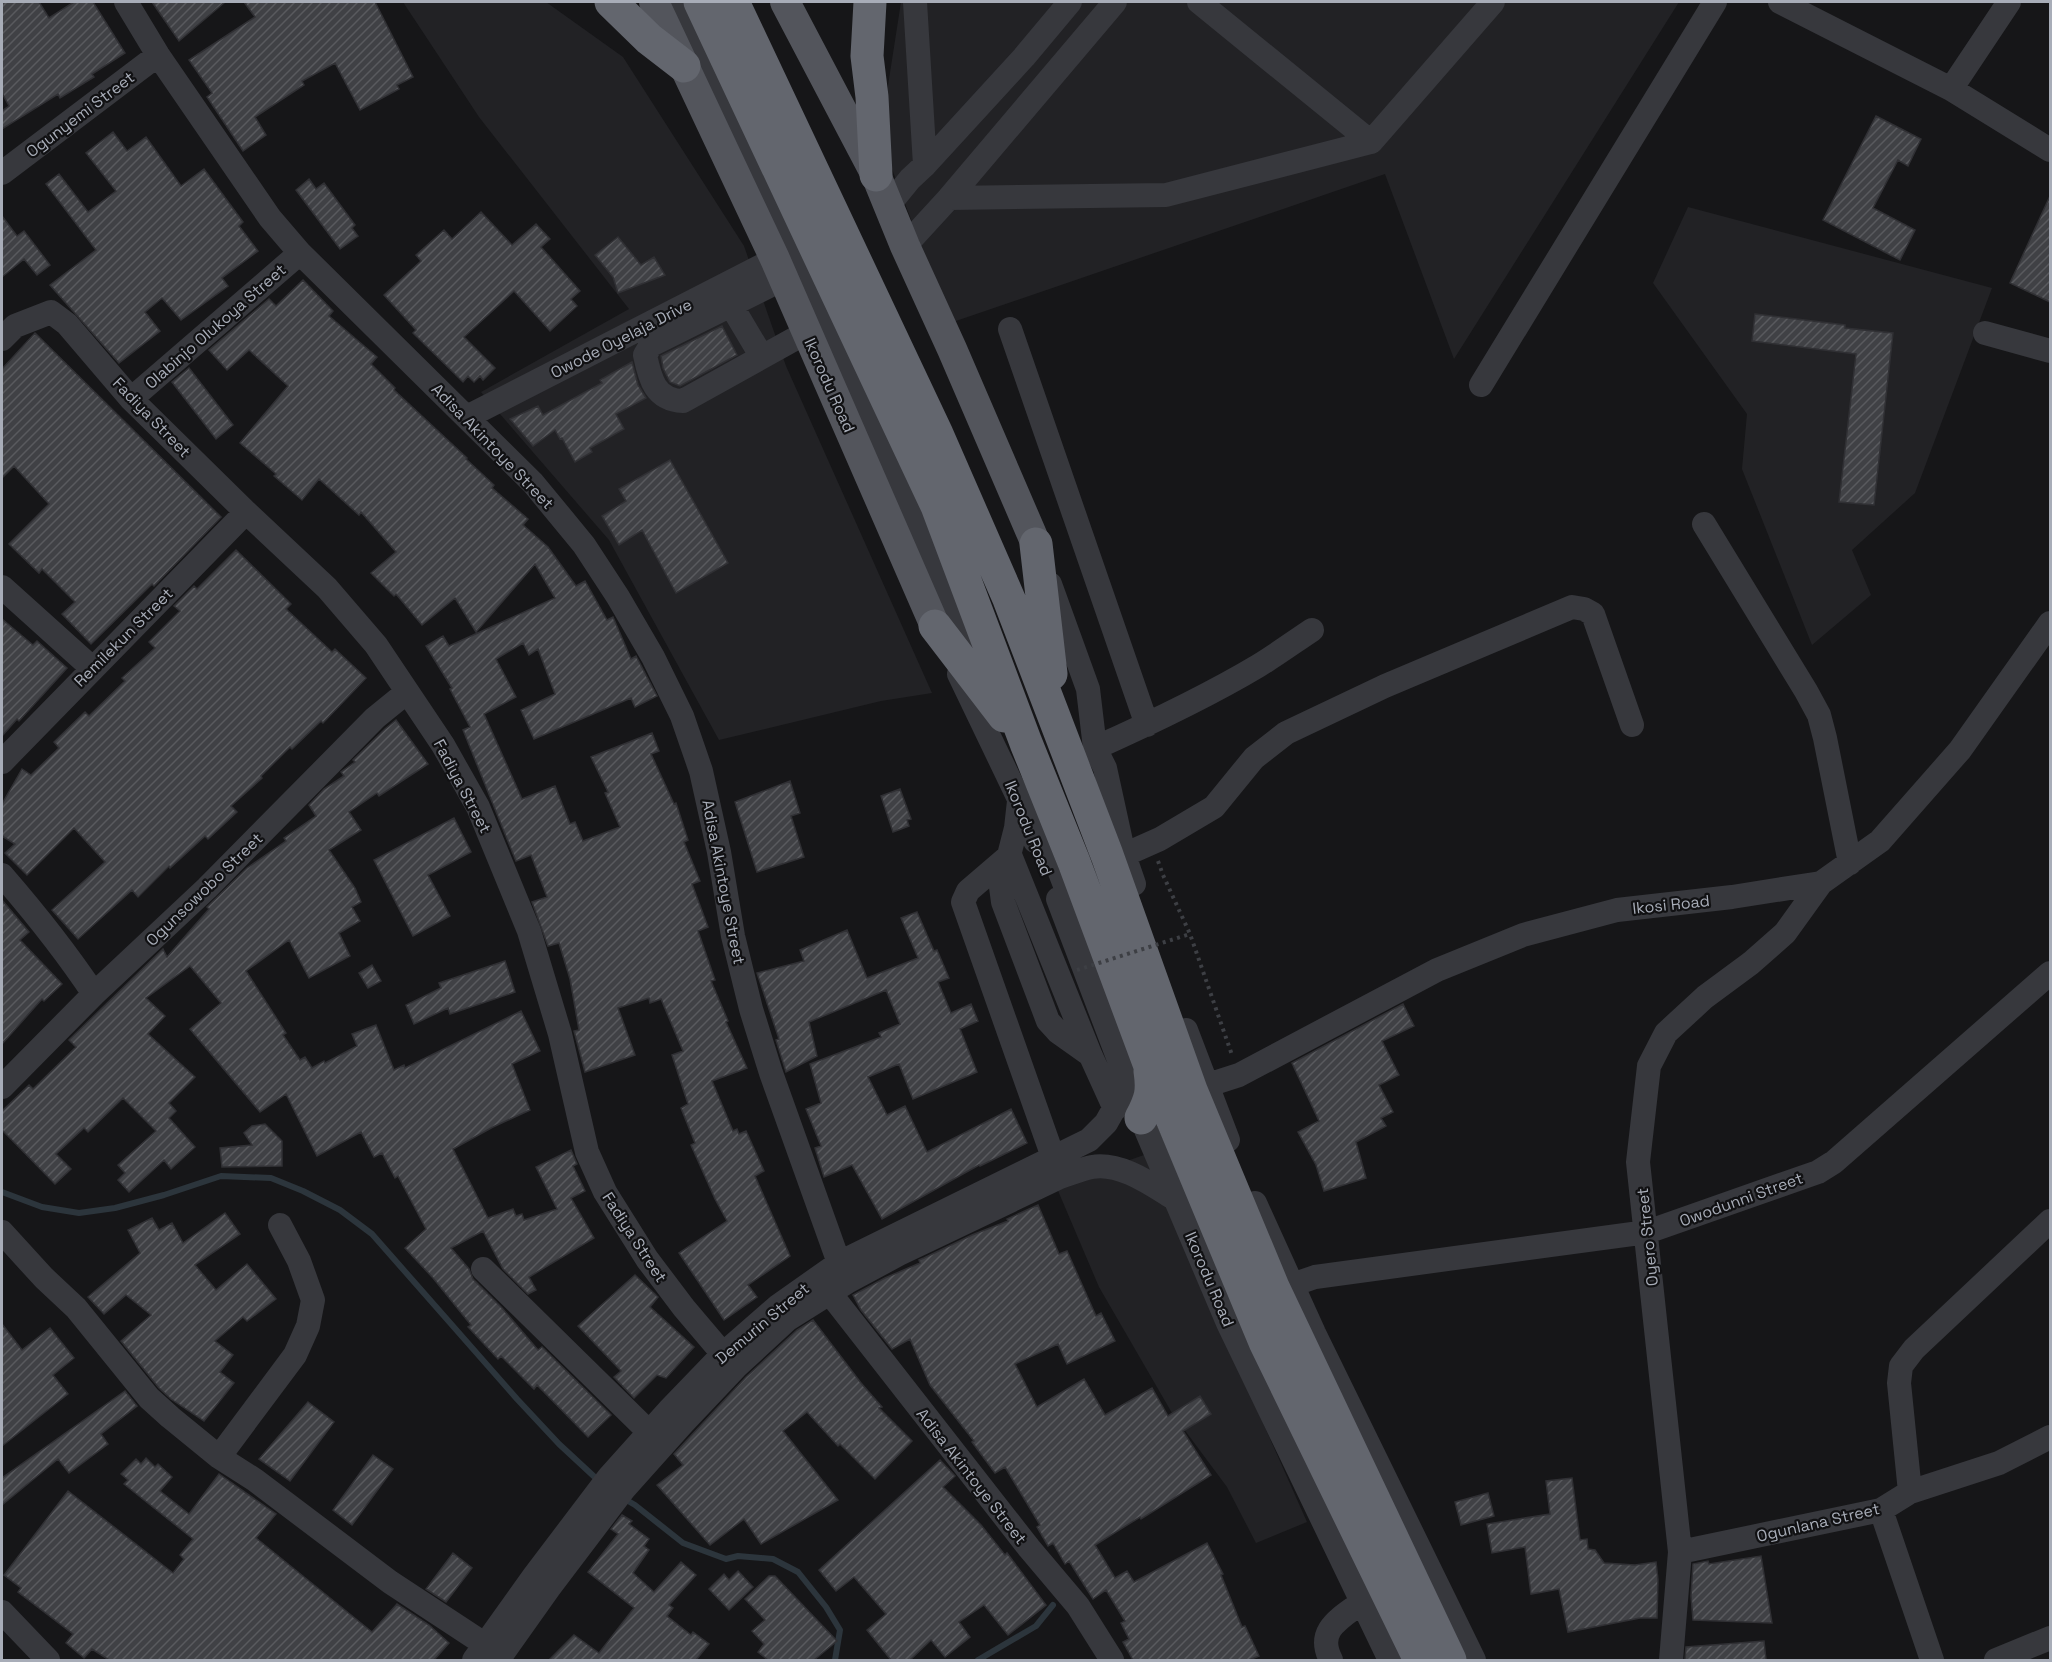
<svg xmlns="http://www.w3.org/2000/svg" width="2052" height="1662" viewBox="0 0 2052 1662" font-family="'Space Grotesk',sans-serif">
  <defs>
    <pattern id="building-hatch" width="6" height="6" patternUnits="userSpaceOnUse" patternTransform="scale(1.5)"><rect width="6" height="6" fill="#404145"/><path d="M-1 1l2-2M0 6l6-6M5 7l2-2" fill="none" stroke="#595a5e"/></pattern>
  </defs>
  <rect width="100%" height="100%" fill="#161618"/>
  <path fill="#222225" d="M403 2H546L623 57 744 246 786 366 932 693 881 701 719 740 609 540 481 392 629 309 479 117Z
    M901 2H1679L1454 359 1385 174 950 323 880 137Z
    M1688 207 1992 288 1915 493 1852 550 1871 595 1812 645 1742 469 1747 414 1653 283Z
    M1144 1155 1307 1522 1256 1543 1227 1487 1172 1413 1099 1287 1056 1186Z"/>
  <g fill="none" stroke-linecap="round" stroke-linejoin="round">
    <path stroke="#2c353c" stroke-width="6" d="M2 1192 42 1207 79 1213 115 1208 164 1195 221 1176 271 1178 303 1191 340 1210 372 1234 517 1399 559 1444 600 1482
      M623 1498 635 1505 683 1543 726 1559 738 1556 773 1559 798 1572 826 1607 840 1630 835 1660
      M978 1660 1036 1626 1053 1605"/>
  </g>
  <path fill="url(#building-hatch)" stroke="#303034" stroke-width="1.5" d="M2 2H39L49 18 74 2H93L125 53 92 74 94 77 60 98 58 94 2 129V111L9 106 2 93Z
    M152 2H225L179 41Z
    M244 2H375L413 77 397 85 399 89 360 110 335 63 302 81 304 85 255 117 266 135 243 151 207 97 212 93 189 60 255 17Z
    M1876 116 1921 139 1908 166 1898 160 1873 208 1915 230 1900 260 1823 220Z
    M113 132 127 151 146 137 181 186 204 169 243 222 239 226 258 251 222 278 228 286 181 320 162 298 145 312 160 331 119 363 50 285 96 250 46 184 59 174 88 212 116 191 86 153Z
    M309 179 316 189 324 183 355 225 352 228 358 236 340 249 296 190Z
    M2050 196V302L2010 283Z
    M481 212 512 245 536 224 550 239 541 247 580 291 571 299 577 306 550 331 514 291 464 337 495 368 483 380 480 376 474 382 468 376 463 382 413 333 416 330 384 295 421 261 416 255 444 230 452 239Z
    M2 216 17 236 24 231 50 265 37 275 24 259 2 277Z
    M618 237 641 265 654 257 665 275 618 293 613 277 595 255Z
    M303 280 333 311 329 316 377 357 371 364 395 388 394 390 467 458 466 459 494 485 492 488 528 519 523 525 548 547 576 586 585 581 607 620 613 617 631 659 636 656 657 696 635 707 631 698 534 739 521 710 555 694 538 649 529 655 523 643 496 659 516 697 484 714 522 799 555 786 570 824 575 822 583 841 620 827 605 793 608 792 591 757 652 733 659 751 651 754 674 804 676 803 688 840 684 842 700 881 692 884 708 927 698 931 715 980 711 981 728 1021 726 1022 747 1068 712 1081 733 1131 737 1129 739 1134 746 1131 756 1153 764 1171 755 1176 790 1256 748 1285 757 1297 724 1320 679 1253 727 1221 715 1199 691 1145 695 1143 681 1108 688 1104 672 1055 683 1051 661 999 650 1003 649 998 618 1008 635 1055 585 1072 574 1031 579 1030 570 979 559 943 548 946 532 902 547 897 531 855 516 861 463 730 470 727 450 689 452 688 426 646 443 636 449 646 555 598 535 564 476 632 455 598 422 625 396 594 394 596 371 573 396 552 361 512 359 515 319 479 302 500 274 476 276 474 240 443 288 386 249 350 227 370 209 350 269 299 276 306Z
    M1755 314 1845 325V328L1893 333 1874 505 1839 502 1856 354 1752 341Z
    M722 326 737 355 680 386 670 382 663 368 661 356Z
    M35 333 221 517 154 586 152 584 91 644 62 614 75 602 42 569 39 573 9 544 49 504 14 466 2 478V369Z
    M632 362 638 385 646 398 616 414 624 429 590 448 592 452 575 462 562 438 560 439 555 430 533 446 510 419 538 406 543 415 602 383 600 380Z
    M189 368 233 425 216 439 172 382Z
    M670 460 728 563 676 593 642 530 619 545 602 516 626 501 619 489Z
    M236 550 291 604 286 609 332 652 335 649 366 678 323 723 321 721 292 749 290 747 261 776 262 778 231 806 237 812 208 839 205 836 170 868 169 866 138 897 132 890 78 939 52 910 105 862 74 828 27 875 5 853 15 844 2 836V804L22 769 31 775 59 748 54 742 85 712 89 716 125 681 122 678 155 648 149 642 180 611 174 606 194 586 197 589Z
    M2 619 33 645 37 641 67 668 19 721 17 719 2 736Z
    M396 720 428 764 379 796 377 793 349 812 361 830 329 850 355 888 361 902 352 907 360 921 339 933 350 956 309 978 289 940 246 971 286 1033 283 1035 300 1060 305 1057 312 1068 324 1061 325 1063 357 1046 352 1034 376 1025 394 1070 404 1065 405 1068 521 1011 540 1051 512 1064 530 1110 493 1127 453 1149 488 1218 513 1209 516 1216 522 1214 524 1220 557 1209 536 1167 571 1150 577 1164 573 1166 585 1191 571 1198 594 1238 529 1277 536 1290 528 1294 503 1269 483 1231 451 1248 469 1269 473 1279 502 1308 538 1350 542 1347 611 1415 588 1437 537 1385 534 1389 501 1356 498 1359 468 1327 471 1325 433 1278 405 1248 426 1229 398 1176 395 1178 382 1153 374 1157 361 1132 317 1156 286 1094 260 1112 190 1029 221 1003 190 966 146 998 165 1016 148 1034 195 1077 169 1103 176 1111 169 1118 195 1147 171 1169 164 1160 129 1192 118 1180 125 1173 118 1165 156 1131 123 1098 88 1132 84 1128 56 1154 71 1169 55 1184 2 1130V1111L29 1085 33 1089 76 1047 69 1040 163 949 167 957 209 909 207 907 247 868 286 841 284 838 316 816 309 805 324 789 344 776 341 772 355 762 353 760 385 729Z
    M790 781 800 813 791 816 804 857 757 872 735 802Z
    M900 789 911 819 907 820 909 826 893 832 881 796Z
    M454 818 471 852 428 875 450 916 413 936 374 860Z
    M2 900 29 932 20 940 62 984 44 1001 42 999 2 1044Z
    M917 912 934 951 937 950 949 978 938 982 951 1013 971 1004 978 1021 960 1029 977 1072 913 1099 899 1064 868 1077 887 1115 905 1106 927 1152 1011 1109 1027 1143 980 1166 979 1165 882 1219 852 1165 824 1177 815 1148 821 1146 806 1109 821 1103 810 1064 881 1037 879 1033 900 1024 886 990 809 1022 817 1056 786 1072 776 1040 779 1039 757 973 804 961 800 950 847 930 867 978 918 958 901 918Z
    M505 961 515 992 450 1014 448 1008 414 1024 406 1005 441 988 439 983Z
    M372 965 381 981 368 988 359 973Z
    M1403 1004 1414 1026 1382 1041 1399 1075 1379 1085 1393 1112 1381 1118 1386 1126 1356 1142 1366 1178 1324 1191 1316 1165 1298 1132 1319 1121 1292 1063Z
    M265 1124 282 1141V1166L222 1167 220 1148 252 1145 244 1133 252 1126Z
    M1038 1205 1059 1254 1067 1251 1096 1316 1101 1313 1115 1341 1067 1364 1058 1344 1015 1364 1037 1407 1084 1379 1105 1415 1152 1388 1168 1416 1200 1396 1211 1414 1183 1431 1211 1475 1141 1519 1140 1517 1095 1545 1115 1578 1127 1571 1134 1582 1207 1543 1223 1574 1221 1575 1242 1627 1245 1626 1259 1656 1249 1660H1133L1123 1642 1129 1639 1121 1623 1125 1621 1106 1590 1093 1599 1069 1561 1065 1564 1053 1543 1048 1546 1037 1527 1040 1525 1005 1467 995 1473 972 1442 974 1441 930 1385 910 1339 892 1349 861 1310 853 1295 885 1278 920 1263 919 1260 924 1258 972 1235 1008 1221 1007 1219Z
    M225 1213 240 1234 195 1265 216 1290 247 1264 276 1299 247 1321 243 1317 215 1341 233 1355 220 1372 234 1383 204 1421 171 1399 159 1388 121 1341 151 1315 126 1295 104 1314 88 1297 140 1253 128 1230 152 1218 159 1230 172 1223 183 1243Z
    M635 1275 658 1297 650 1307 694 1347 666 1378 657 1375 634 1398 614 1377 621 1371 578 1326Z
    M813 1320 861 1383 882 1407 879 1408 912 1441 875 1479 840 1444 838 1446 807 1412 783 1431 838 1500 761 1544 744 1519 710 1545 657 1485 683 1465 674 1454 746 1377 797 1330Z
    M2 1324 22 1350 50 1328 74 1358 53 1375 68 1394 2 1446Z
    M125 1391 137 1406 101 1434 108 1444 69 1473 58 1459 2 1505V1478Z
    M308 1402 334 1422 290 1481 259 1459Z
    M373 1455 393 1469 352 1525 333 1510Z
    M146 1458 155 1467 158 1464 172 1477 160 1491 189 1514 219 1474 276 1514 256 1538 372 1632 397 1604 429 1625 449 1643 434 1660H109L92 1649 84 1658 66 1643 73 1634 18 1592 21 1588 4 1575 68 1491 173 1573 184 1559 180 1555 193 1539 124 1484 128 1480 121 1474 136 1459 141 1464Z
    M940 1460 955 1476 943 1487 981 1525 1005 1555 1007 1553 1046 1605 1008 1635 984 1605 959 1622 970 1637 945 1657 931 1640 910 1660H891L867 1630 886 1614 854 1577 836 1591 819 1570Z
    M1572 1478 1580 1540 1587 1539 1588 1549 1595 1550 1604 1563 1635 1565 1656 1562 1658 1580 1657 1618H1640L1568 1632 1559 1589 1531 1594 1525 1547 1492 1553 1487 1524 1550 1514 1546 1481Z
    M1488 1493 1494 1516 1461 1525 1455 1502Z
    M622 1515 632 1521 629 1524 649 1539 644 1546 649 1550 633 1573 654 1592 681 1562 696 1575 669 1605 673 1608 667 1616 691 1635 693 1632 709 1644 696 1660H549L574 1635 599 1653 634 1608 588 1572 618 1534 611 1529Z
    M453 1553 472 1568 446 1602 426 1589Z
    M1761 1556 1772 1623 1693 1620 1691 1596 1693 1564 1708 1561 1709 1564Z
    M738 1571 753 1587 729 1610 709 1589 724 1574 729 1580Z
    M769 1576H775L837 1641 814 1660H768L758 1652 764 1644 752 1631 765 1620 745 1599Z
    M1764 1641 1766 1660H1685L1686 1647Z"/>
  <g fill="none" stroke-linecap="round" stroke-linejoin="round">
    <path stroke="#3d3f44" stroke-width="4" stroke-dasharray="3 4.5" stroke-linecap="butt" d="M1158 861 1163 875 1190 934 1232 1055"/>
    <path stroke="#37383d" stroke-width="24" d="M126 2 158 55 270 218 300 253 533 483 584 545 618 597 653 657 682 716 701 771 719 852 733 936 751 1009 771 1073 839 1263
      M677 2 951 599 982 674
      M915 2 925 165
      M1199 2 1371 142
      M1780 2 1951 89 2050 150
      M1951 89 2009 2
      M2 173 158 55
      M949 198 1166 195 1371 142 1493 2
      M888 206 910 179 925 165 1024 57 1070 2
      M905 246 949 198 1115 2
      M783 279 651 345 645 355C650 379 655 400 683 401L807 332
      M731 305 762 357
      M1010 329 1147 725
      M1985 333 2050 351
      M2 339 15 326 51 312 67 324 131 399 246 512 327 588 376 645 443 745 478 807 529 931 560 1034 587 1152 605 1192 647 1259 684 1308 723 1354
      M1481 385 1715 2
      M131 399 300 253
      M467 417 775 259
      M1704 524 1806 691 1819 715 1825 738 1850 863
      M1050 584 1088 689 1095 748 1105 768 1124 855 1134 884
      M2 587 92 668
      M959 674 1019 799 1035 841
      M1095 748C1151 723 1206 697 1258 666 1276 655 1294 642 1312 630
      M2 762 246 512
      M1019 801 1016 828 1001 887 1003 902 1048 1021 1058 1032 1089 1054
      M1039 818 1076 914
      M1124 855 1160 839 1214 807 1254 758 1286 733 1385 686 1572 607 1584 609 1593 614 1632 725
      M2 875C35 913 66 952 94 994
      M1058 899 1141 1118 1228 1323 1390 1660
      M1186 1030 1228 1140
      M1208 1085 1239 1075 1437 970 1523 935 1617 910 1732 897 1821 883 1880 841 1960 750 2050 623
      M2 1087 94 994 207 888 375 718 407 692
      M1059 1174 963 902 968 891 1010 855 1090 1054 1115 1109
      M1255 1203 1314 1333 1474 1660
      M2 1232 44 1278 76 1308 149 1398 170 1417 219 1457 255 1480 390 1582 498 1653
      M483 1269 649 1432
      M1292 1285 1315 1277 1647 1232 1818 1172 1834 1162 2050 973
      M829 1292 1029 1548 1078 1606 1112 1660
      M219 1457 295 1355 308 1326 313 1300 299 1261 280 1225
      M1910 1492 1899 1383 1901 1366 1914 1349 2050 1221
      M1881 1510 1932 1660
      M1680 1552 1881 1510 1910 1492 1999 1463 2050 1437
      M2 1612 48 1660
      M474 1660 534 1576 609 1477 670 1409 723 1354 778 1306 839 1263 1089 1140 1106 1123 1128 1084
      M498 1660 549 1588 624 1489 683 1423 736 1367 788 1319 847 1282 899 1254 1060 1177C1070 1174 1081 1169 1092 1167 1121 1162 1152 1185 1175 1199
      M1331 1660C1315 1630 1341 1618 1362 1602
      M1671 1660 1680 1552 1638 1162 1649 1066 1666 1033 1705 997 1751 963 1785 933 1821 883
      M1996 1660 2050 1638"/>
    <path stroke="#53555c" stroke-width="30" d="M654 2 775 259 935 626
      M785 2 876 175 905 246 952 349 1036 544"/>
    <path stroke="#63666e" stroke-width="33" d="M611 2 649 39 684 66
      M700 2 937 506 1026 743 1074 862 1150 1066 1265 1342 1420 1660
      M733 2 937 434 1009 599 1107 855 1191 1090 1273 1287 1450 1660
      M870 2 867 56 872 97 876 175
      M1036 544 1051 674
      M935 626 1004 716
      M1141 1118C1151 1099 1153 1091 1150 1071"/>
    <path stroke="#3d3f44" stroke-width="4" stroke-dasharray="3 4.5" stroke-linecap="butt" d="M1077 970 1190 934"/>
  </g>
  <g text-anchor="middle" stroke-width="4.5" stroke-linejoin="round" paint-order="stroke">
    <g font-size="16" fill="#a8adb8" stroke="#111113">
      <text transform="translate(80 114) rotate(-37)" y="6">Ogunyemi Street</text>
      <text transform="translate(215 326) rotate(-41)" y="6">Olabinjo Olukoya Street</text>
      <text transform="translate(621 338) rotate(-27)" y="6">Owode Oyelaja Drive</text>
      <text transform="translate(830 385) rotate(66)" y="6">Ikorodu Road</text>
      <text transform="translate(152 417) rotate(46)" y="6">Fadiya Street</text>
      <text transform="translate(493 446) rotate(46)" y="6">Adisa Akintoye Street</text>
      <text transform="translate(123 637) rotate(-45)" y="6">Remilekun Street</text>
      <text transform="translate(463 786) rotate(62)" y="6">Fadiya Street</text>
      <text transform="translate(1029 828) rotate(68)" y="6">Ikorodu Road</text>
      <text transform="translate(724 882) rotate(79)" y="6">Adisa Akintoye Street</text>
      <text transform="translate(204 889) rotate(-44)" y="6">Ogunsowobo Street</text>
      <text transform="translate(1671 904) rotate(-6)" y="6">Ikosi Road</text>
      <text transform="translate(1741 1199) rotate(-20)" y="6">Owodunni Street</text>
      <text transform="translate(635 1237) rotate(57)" y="6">Fadiya Street</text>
      <text transform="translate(1647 1237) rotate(-96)" y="6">Oyero Street</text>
      <text transform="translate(1210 1279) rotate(67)" y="6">Ikorodu Road</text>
      <text transform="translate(762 1323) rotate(-40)" y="6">Demurin Street</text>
      <text transform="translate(972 1476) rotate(52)" y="6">Adisa Akintoye Street</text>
      <text transform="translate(1818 1522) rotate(-13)" y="6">Ogunlana Street</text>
    </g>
  </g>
  <rect width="2052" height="1662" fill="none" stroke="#a8adb8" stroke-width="6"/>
</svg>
